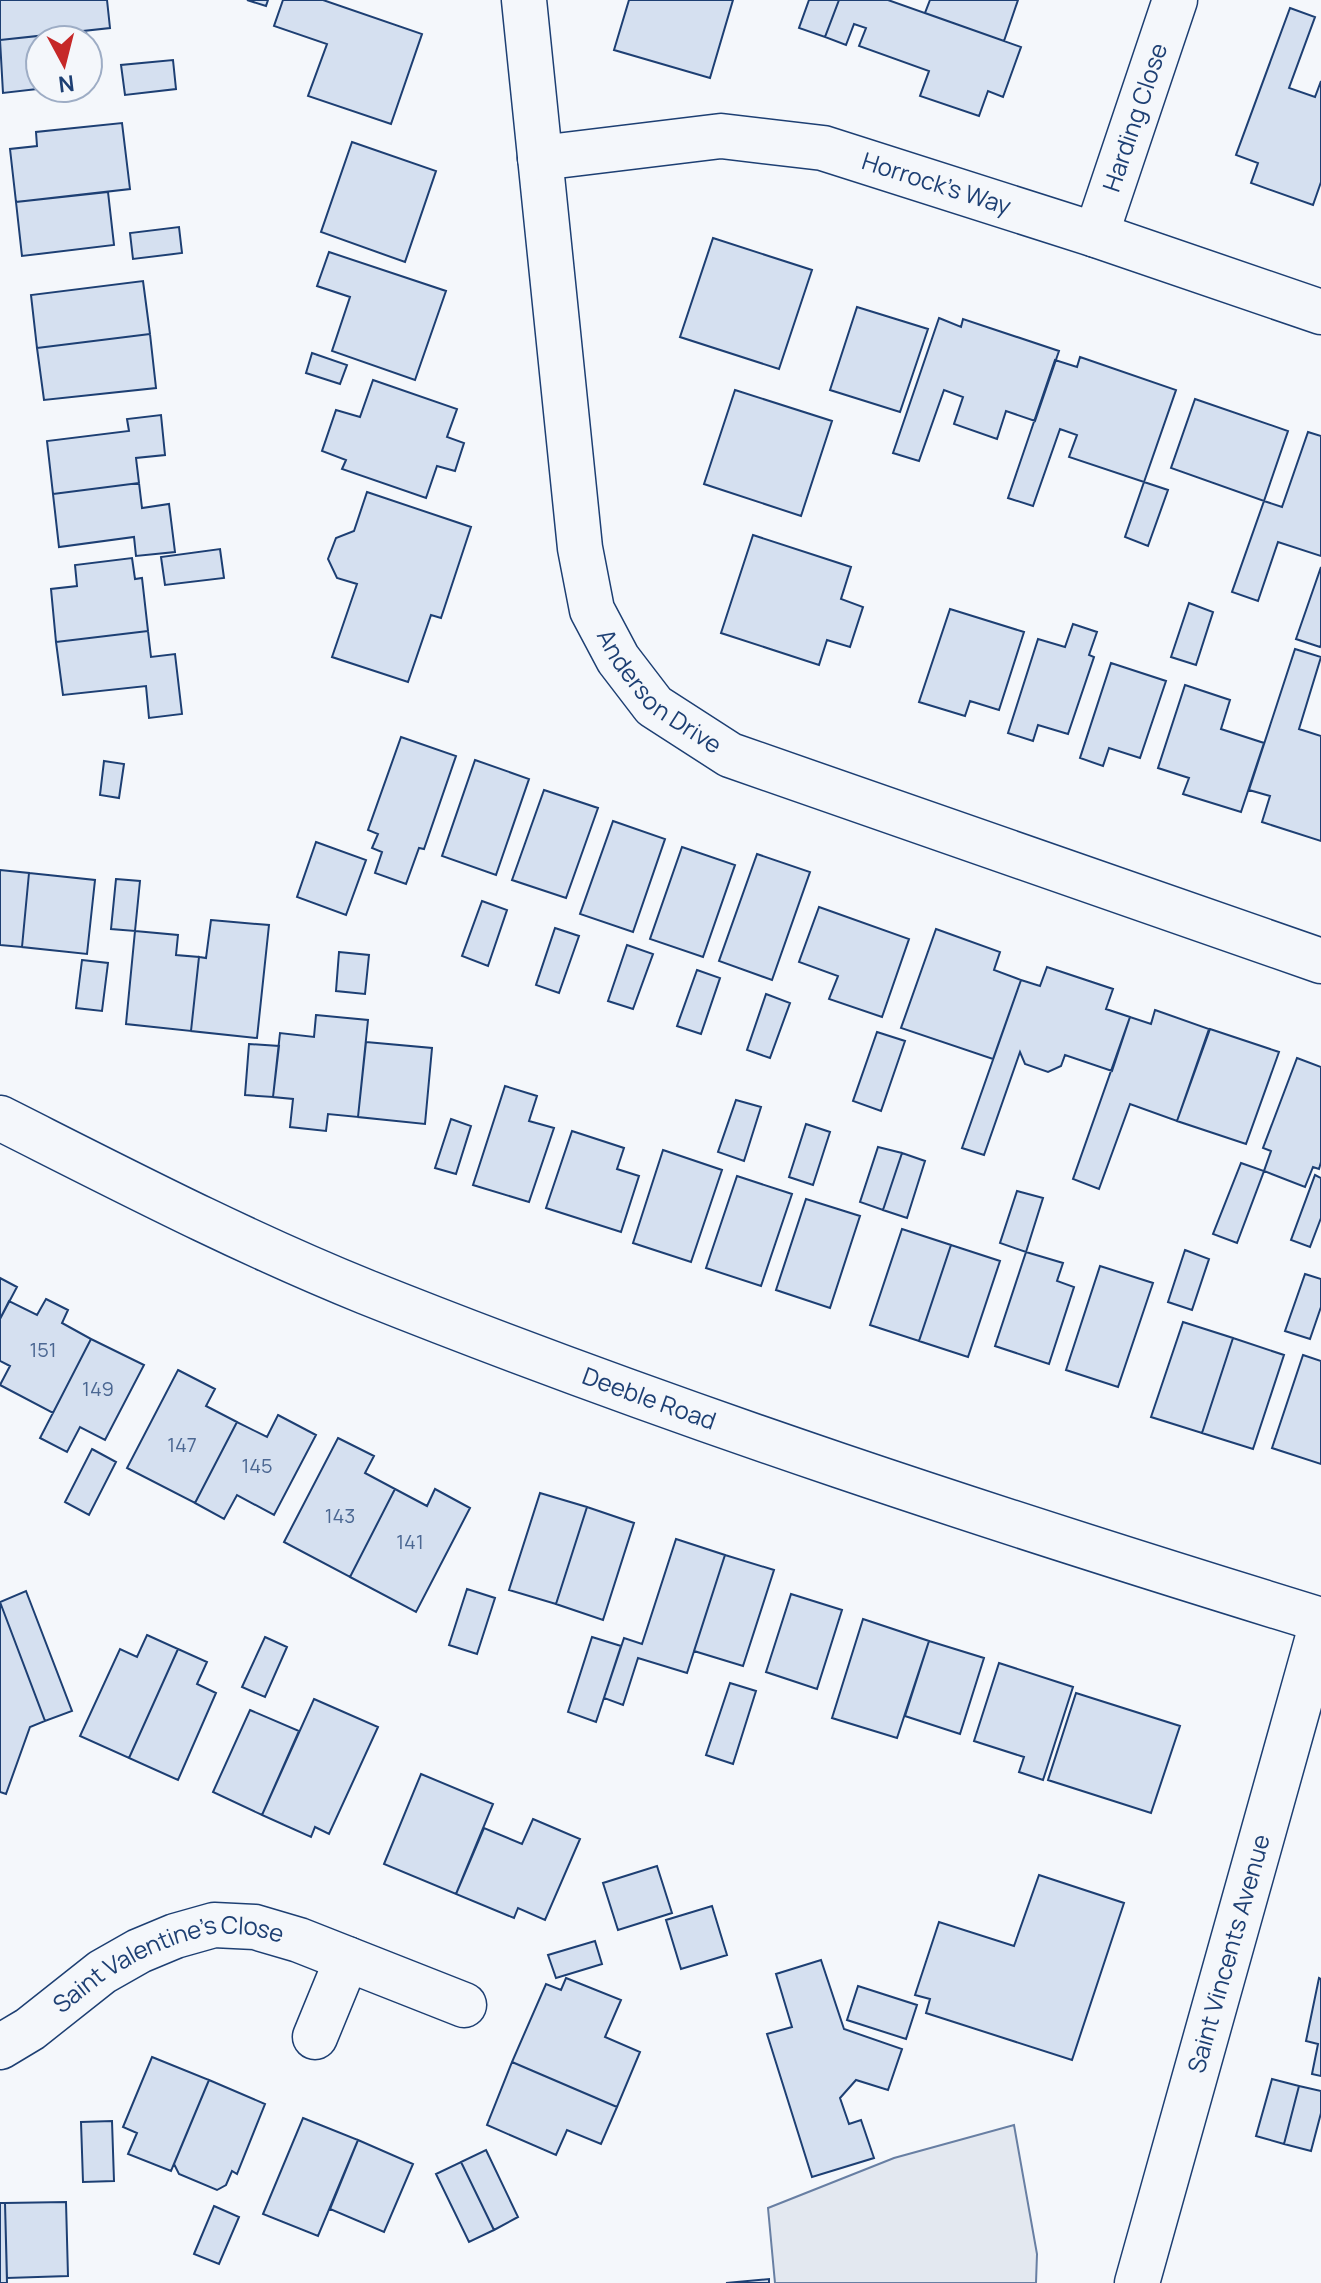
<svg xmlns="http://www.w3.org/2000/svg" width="1321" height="2283" viewBox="0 0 1321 2283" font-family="Manrope,sans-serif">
  <rect width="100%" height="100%" fill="#f4f7fb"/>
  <path fill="#e3e8f0" stroke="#687fa3" stroke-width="2" d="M1014 2125 1037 2254 1036 2283H775L768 2208 894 2158Z"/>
  <path fill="#d5e0f0" stroke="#1d3f73" stroke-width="2" d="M0 0H107L110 28 0 40Z
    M247 0H268L266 6Z
    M283 0H323L422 34 391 124 308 96 327 44 274 26Z
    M629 0H733L710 78 614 50Z
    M809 0H839L825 37 799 28Z
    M839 0H888L1021 47 1003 97 988 91 979 116 920 96 929 71 859 46 866 28 854 24 846 45 825 37Z
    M930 0H1018L1004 41 925 13Z
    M1290 8 1315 17 1289 88 1315 97 1321 81V182L1313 205 1251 183 1258 163 1236 155Z
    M86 31 87 40H40V88H46L3 93 0 40Z
    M88 46 92 82 88 83Z
    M173 60 176 89 125 95 121 65Z
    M122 123 130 189 16 202 10 149 37 146 36 132Z
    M352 142 436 171 405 262 321 232Z
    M108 192 114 245 22 256 16 202Z
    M179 227 182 253 133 259 130 233Z
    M713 238 812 270 779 369 680 337Z
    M329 252 446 291 415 380 332 351 350 297 317 286Z
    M143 281 150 334 37 348 31 295Z
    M857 307 928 329 900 412 830 390Z
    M939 318 961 327 963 319 1059 351 1035 421 1006 411 997 439 954 424 963 397 944 390 919 461 893 453Z
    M150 334 156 388 44 400 37 348Z
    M312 353 347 365 340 384 306 373Z
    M1080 357 1176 390 1144 482 1069 457 1077 435 1060 429 1033 506 1008 498 1055 360 1077 367Z
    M373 380 457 409 447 437 464 443 455 471 437 466 426 498 342 469 346 460 322 451 336 410 360 417Z
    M735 390 832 421 801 516 704 484Z
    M1195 399 1288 431 1264 501 1171 468Z
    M161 415 165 455 136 458 139 483 53 494 47 441 129 431 127 419Z
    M1308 432 1321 436V556L1278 542 1258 601 1232 592 1264 501 1282 507Z
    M1144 482 1168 490 1148 546 1125 537Z
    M139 483 142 508 169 504 175 552 136 556 134 537 59 547 53 494Z
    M367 492 471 527 441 618 431 615 408 682 332 657 357 584 337 578 328 559 336 538 354 531Z
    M753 535 851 567 841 599 863 607 850 647 827 640 819 665 721 633Z
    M220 549 224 578 165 585 161 557Z
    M132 558 135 579 142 578 148 631 56 642 51 589 77 586 75 565Z
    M1321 567V645L1320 647 1296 639Z
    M1189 603 1213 612 1196 665 1171 657Z
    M950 609 1024 632 999 710 970 701 965 716 919 702Z
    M1073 624 1097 632 1089 655 1094 657 1068 734 1038 725 1033 741 1008 733 1038 639 1065 647Z
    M148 631 151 657 175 654 182 714 149 718 146 686 63 695 56 642Z
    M1295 649 1321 657 1299 729 1321 736V841L1262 822 1270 796 1249 790Z
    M1111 663 1166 681 1140 758 1109 748 1103 766 1080 758Z
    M1185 685 1230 700 1221 729 1264 743 1241 812 1183 794 1189 778 1158 768Z
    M401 737 456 756 424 849 419 848 406 884 375 873 382 852 372 848 378 834 368 830Z
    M475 760 529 779 496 875 442 856Z
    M104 761 124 764 119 798 100 795Z
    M544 790 598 808 566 898 512 880Z
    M613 821 665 839 633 932 580 914Z
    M316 842 366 860 346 915 297 897Z
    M682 847 735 865 703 957 650 939Z
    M757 854 810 872 772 980 719 961Z
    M0 870 29 873 22 947 0 945Z
    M29 873 95 880 87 954 22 947Z
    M116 879 140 881 135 931 111 929Z
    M482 901 507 910 488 966 462 956Z
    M819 907 909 939 882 1017 829 999 838 976 799 962Z
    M211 920 269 925 257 1038 191 1031 199 957 206 958Z
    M555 928 579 936 559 993 536 985Z
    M936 929 1000 952 994 970 1021 980 993 1059 901 1028Z
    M135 931 178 935 176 955 199 957 191 1031 126 1024Z
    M627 945 653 954 633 1009 608 1001Z
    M339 952 369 955 365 994 336 991Z
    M82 960 108 963 102 1011 76 1008Z
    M1047 967 1113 989 1106 1009 1130 1017 1112 1071 1065 1055 1061 1066 1048 1072 1025 1064 1020 1052 984 1155 962 1148 1021 980 1040 986Z
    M697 970 720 978 701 1034 677 1026Z
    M766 994 790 1003 770 1058 747 1050Z
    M1155 1010 1209 1029 1177 1121 1130 1104 1099 1189 1073 1179 1130 1017 1151 1024Z
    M316 1015 368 1020 358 1117 328 1114 326 1131 290 1127 293 1099 273 1097 280 1033 314 1037Z
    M1210 1029 1279 1052 1246 1144 1177 1121Z
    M877 1032 905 1041 881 1111 853 1101Z
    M366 1042 432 1048 425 1124 358 1117Z
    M249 1044 279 1046 273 1097 245 1095Z
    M1297 1058 1321 1067V1162L1319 1169 1313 1167 1305 1187 1264 1171 1271 1151 1263 1148Z
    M505 1086 537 1096 529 1121 554 1128 529 1202 473 1185Z
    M736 1100 761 1107 744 1161 718 1152Z
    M451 1119 471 1126 456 1174 435 1168Z
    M806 1124 830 1132 813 1185 789 1177Z
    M572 1131 624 1148 617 1169 639 1176 621 1232 546 1208Z
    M878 1147 902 1153 883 1210 860 1202Z
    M663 1150 722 1170 691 1262 633 1243Z
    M902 1153 925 1161 907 1218 883 1210Z
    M1241 1163 1264 1171 1237 1243 1213 1234Z
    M1315 1175 1321 1178V1218L1310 1247 1291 1240Z
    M737 1176 792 1194 761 1286 706 1268Z
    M1017 1191 1043 1198 1026 1252 1000 1243Z
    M806 1199 860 1216 830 1308 776 1290Z
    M902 1229 951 1245 919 1341 870 1325Z
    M951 1245 1000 1261 968 1357 919 1341Z
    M1185 1250 1209 1259 1192 1310 1168 1302Z
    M1026 1252 1063 1263 1057 1281 1074 1287 1049 1364 995 1346Z
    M1100 1266 1153 1283 1118 1387 1066 1370Z
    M1305 1274 1321 1279V1307L1310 1339 1285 1331Z
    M0 1278 17 1287 0 1319Z
    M46 1299 68 1310 62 1323 91 1339 53 1413 0 1385 10 1366 0 1361V1319L9 1301 37 1315Z
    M1183 1322 1233 1338 1202 1433 1151 1417Z
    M1233 1338 1284 1355 1253 1449 1202 1433Z
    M91 1339 144 1365 105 1440 80 1427 67 1452 40 1438Z
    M1303 1355 1321 1361V1464L1272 1448Z
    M178 1370 215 1389 206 1406 237 1422 195 1503 127 1468Z
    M278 1415 316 1435 274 1515 237 1495 224 1519 195 1503 237 1422 267 1437Z
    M338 1438 374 1456 365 1473 395 1489 350 1577 284 1542Z
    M92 1449 116 1462 89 1515 65 1502Z
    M395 1489 427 1506 435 1489 470 1508 416 1612 350 1577Z
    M540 1493 587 1507 556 1604 509 1590Z
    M587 1507 634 1523 603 1620 556 1604Z
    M676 1539 725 1555 687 1673 638 1658 623 1705 604 1698 624 1638 642 1644Z
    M725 1555 774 1570 743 1666 694 1651Z
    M467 1589 495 1598 477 1654 449 1645Z
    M26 1591 72 1711 45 1721 0 1602Z
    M791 1594 842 1610 817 1689 766 1672Z
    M0 1602 45 1721 30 1727 6 1794 0 1792Z
    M863 1619 929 1641 897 1738 832 1718Z
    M147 1635 178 1649 129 1758 80 1736 120 1649 137 1657Z
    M265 1637 287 1647 265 1697 242 1687Z
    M592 1637 621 1646 596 1722 568 1712Z
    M929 1641 984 1658 960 1734 905 1716Z
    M178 1649 207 1662 197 1684 216 1693 178 1780 129 1758Z
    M999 1663 1073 1687 1043 1780 1019 1772 1024 1757 974 1741Z
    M730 1683 756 1691 733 1764 706 1755Z
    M1076 1693 1180 1726 1151 1813 1048 1780Z
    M314 1699 378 1727 329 1834 315 1827 311 1837 262 1815Z
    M250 1710 299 1731 262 1815 213 1792Z
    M421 1774 493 1804 456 1894 384 1864Z
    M533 1819 580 1839 545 1920 518 1908 514 1918 456 1894 484 1828 522 1844Z
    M657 1866 672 1913 618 1930 603 1883Z
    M1039 1875 1124 1903 1072 2060 926 2013 930 1999 915 1995 939 1922 1014 1946Z
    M712 1906 727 1955 681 1969 666 1920Z
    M595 1941 602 1964 556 1978 548 1955Z
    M821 1960 844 2029 902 2049 888 2090 856 2080 840 2098 849 2124 861 2120 874 2158 812 2177 767 2034 792 2027 776 1974Z
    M566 1978 621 2000 605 2037 640 2052 617 2107 512 2062 546 1984 561 1990Z
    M1319 1978 1321 1979V2076L1312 2074 1318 2044 1306 2041Z
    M858 1986 917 2005 906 2039 847 2020Z
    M152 2057 209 2080 171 2171 128 2154 137 2133 123 2127Z
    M512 2062 617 2107 601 2144 567 2130 556 2155 487 2125Z
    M1272 2079 1299 2086 1284 2144 1256 2136Z
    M209 2080 265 2104 237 2174 232 2171 226 2185 217 2190 179 2174 174 2164Z
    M1299 2086 1321 2091V2113L1311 2151 1284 2144Z
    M303 2118 358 2140 318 2236 263 2214Z
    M112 2121 114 2181 83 2182 81 2122Z
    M358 2140 413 2164 384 2232 330 2209Z
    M486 2150 518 2217 494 2230 461 2162Z
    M461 2162 494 2230 469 2242 436 2174Z
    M66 2202 68 2276 7 2278 5 2203Z
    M0 2203H5L7 2283H0Z
    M214 2206 239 2217 219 2264 194 2254Z
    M769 2279V2283H726Z"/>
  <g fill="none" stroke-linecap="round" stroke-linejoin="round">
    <defs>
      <g id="minor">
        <path id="s1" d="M524 0 580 548 592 610 618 659 654 706 730 755 1321 961"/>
        <path id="s2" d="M540 158 721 136 823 148 1096 235 1321 312"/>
        <path id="s3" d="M1096 235 1175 0"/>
        <path id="s4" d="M0 1118C121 1179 240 1241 366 1292 679 1417 999 1521 1321 1620"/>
        <path d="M315 2037 347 1959"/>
        <path id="s5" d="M0 2047 30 2029 102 1972 139 1951 175 1936 214 1925 255 1927 299 1940 464 2005"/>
        <path id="s6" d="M1137 2283 1321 1626"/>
      </g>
    </defs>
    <use href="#minor" stroke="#1d3f73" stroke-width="47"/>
    <use href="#minor" stroke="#f4f7fb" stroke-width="44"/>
  </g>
  <g text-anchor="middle" stroke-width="6" stroke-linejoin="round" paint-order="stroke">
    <g font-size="20" fill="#4b6792">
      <text x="43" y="1357">151</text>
      <text x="98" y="1396">149</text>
      <text x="182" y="1452">147</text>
      <text x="257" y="1473">145</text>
      <text x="340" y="1523">143</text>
      <text x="410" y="1549">141</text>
    </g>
    <g font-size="24" fill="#1d3f73" stroke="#f4f7fb">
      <text dy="8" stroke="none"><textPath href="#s3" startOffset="124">Harding Close</textPath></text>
      <text dy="8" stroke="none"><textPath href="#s2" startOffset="404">Horrock's Way</textPath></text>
      <text dy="8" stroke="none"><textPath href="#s1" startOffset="722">Anderson Drive</textPath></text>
      <text dy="8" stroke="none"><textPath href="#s4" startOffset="708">Deeble Road</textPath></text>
      <text dy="8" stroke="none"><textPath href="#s6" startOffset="342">Saint Vincents Avenue</textPath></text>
      <text dy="8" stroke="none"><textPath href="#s5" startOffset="194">Saint Valentine's Close</textPath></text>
    </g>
  </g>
  <g transform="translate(64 64) rotate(173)"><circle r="38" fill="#f4f7fb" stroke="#9eadc5" stroke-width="2"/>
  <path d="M0-6L14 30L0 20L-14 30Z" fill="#c62828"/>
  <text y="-12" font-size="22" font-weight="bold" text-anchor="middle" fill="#1d3f73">N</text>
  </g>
</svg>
